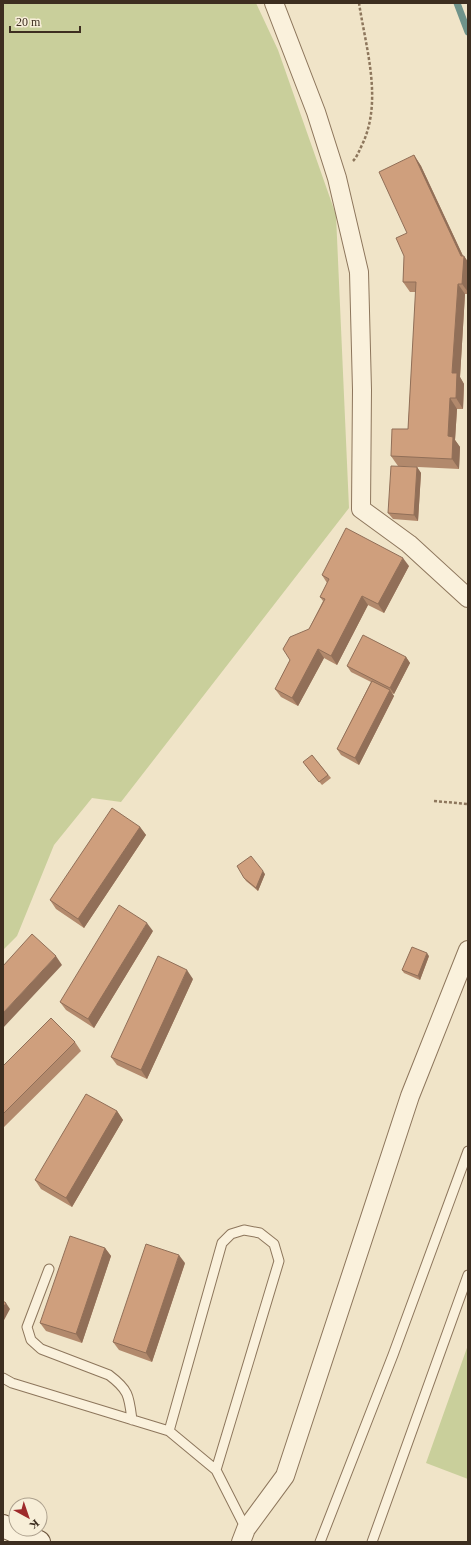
<svg xmlns="http://www.w3.org/2000/svg" width="471" height="1545" viewBox="0 0 471 1545" font-family="'Times New Roman',serif">
  <rect width="100%" height="100%" fill="#f0e4c8"/>
  <path fill="#c9cf9b" d="M3 3H256L278 50 336 215 349 508 121 802 92 798 54 845 17 936 3 950Z
    M468 1345V1479L426 1463Z"/>
  <g fill="none" stroke-linecap="round" stroke-linejoin="round">
    <path stroke="#6f938a" stroke-width="7" d="M457 3 468 32"/>
    <defs>
      <path id="lane" d="M49 1269 27 1327 31 1340 41 1349 109 1375C129 1390 129 1396 132 1420
        M3 1378 12 1383 169 1431 216 1470 246 1529
        M169 1431 222 1243 231 1234 244 1230 260 1233 274 1244 279 1261 216 1470
        M320 1542 393 1355 468 1151
        M372 1542 468 1275"/>
      <path id="street" d="M274 3 316 112 337 178 359 272 362 390 361 509 409 544 468 598
        M241 1542 246 1529 285 1476 410 1096 468 950"/>
      <path id="secondary" d="M3 1526 39 1542"/>
    </defs>
    <use href="#lane" stroke="#8d765c" stroke-width="11"/>
    <use href="#street" stroke="#8d765c" stroke-width="20"/>
    <use href="#secondary" stroke="#6f573f" stroke-width="24"/>
    <path stroke="#8d765c" stroke-width="2.5" stroke-dasharray="3 2" stroke-linecap="butt" d="M353 161C357 157 359 151 362 145 383 101 366 49 359 3
      M434 801 468 804"/>
    <use href="#lane" stroke="#faf1dc" stroke-width="9"/>
    <use href="#street" stroke="#faf1dc" stroke-width="18"/>
    <use href="#secondary" stroke="#faf1dc" stroke-width="22"/>
  </g>
  <path fill="#b2896c" d="M414 155 421 166 463 256H464L468 262V294H465L460 377 464 384 463 409H457L455 440 460 447 459 469 398 466 391 456 408 429 416 292H410L403 282Z
    M417 467 421 473 418 521 393 519 388 513Z
    M409 566 384 613 368 605 337 665 324 658 298 706 281 697 275 689 290 660 309 629 323 601 320 597 327 583 322 575Z
    M406 657 410 663 394 694 392 693 394 696 359 765 341 755 337 749 371 682 351 672 347 666Z
    M312 755 331 778 322 785 305 765Z
    M140 827 146 835 84 928 56 909 50 900Z
    M265 874 258 891 246 881 244 878Z
    M153 931 94 1028 66 1010 60 1002Z
    M429 956 420 980 404 973 402 970Z
    M193 979 147 1079 117 1065 111 1057Z
    M75 1042 81 1051 3 1128V1066Z
    M117 1111 123 1120 72 1207 41 1189 35 1180Z
    M105 1248 111 1256 82 1343 46 1331 40 1323Z
    M185 1263 152 1362 119 1350 113 1342Z"/>
  <path fill="#916f58" d="M414 155 421 166 464 258V256L468 262V292L462 284 461 256Z
    M458 284 465 294 460 377 464 384 463 409 456 398 452 373Z
    M450 398 457 409 455 440 460 447 459 469 452 459 448 436Z
    M417 467 421 473 418 521 414 515Z
    M403 558 409 566 384 613 378 604Z
    M362 596 368 605 337 665 331 656Z
    M318 649 324 658 298 706 292 698Z
    M406 657 410 663 394 694 390 688Z
    M390 690 394 696 359 765 355 758Z
    M140 827 146 835 84 928 78 919Z
    M263 871 265 874 258 891 256 888Z
    M147 923 153 931 94 1028 88 1019Z
    M427 953 429 956 420 980 418 976Z
    M56 956 62 965 3 1028V1013Z
    M187 970 193 979 147 1079 141 1070Z
    M117 1111 123 1120 72 1207 66 1198Z
    M105 1248 111 1256 82 1343 76 1334Z
    M179 1255 185 1263 152 1362 146 1353Z
    M6 1303 10 1309 3 1322V1308Z"/>
  <path fill="#cf9f7d" stroke="#916f58" d="M414 155 461 256H464L462 284H458L452 373H457L456 398H450L448 436 453 437 452 459 391 456 392 429H408L416 282H403L404 256 396 238 407 233 379 172Z
    M391 466 417 467 414 515 388 513Z
    M346 528 403 558 378 604 362 596 331 656 318 649 292 698 275 689 290 660 283 649 290 637 309 629 325 599 320 597 329 579 322 575Z
    M363 635 406 657 390 688 347 666Z
    M372 681 390 690 355 758 337 749Z
    M312 755 328 775 319 782 303 762Z
    M112 808 140 827 78 919 50 900Z
    M251 856 263 871 256 888 244 878 237 866Z
    M119 905 147 923 88 1019 60 1002Z
    M32 934 56 956 3 1013V966Z
    M412 947 427 953 418 976 402 970Z
    M158 956 187 970 141 1070 111 1057Z
    M51 1018 75 1042 3 1114V1066Z
    M86 1094 117 1111 66 1198 35 1180Z
    M70 1236 105 1248 76 1334 40 1323Z
    M146 1244 179 1255 146 1353 113 1342Z
    M3 1301 6 1303 3 1308Z"/>
  <rect width="471" height="1545" fill="none" stroke="#3d2e20" stroke-width="8"/>
  <g transform="translate(28 1517) rotate(140)"><circle r="19" fill="#f7eed8" stroke="#ada18e"/>
  <path d="M0-3L7 15L0 10L-7 15Z" fill="#9e2a2b"/>
  <text y="-6" font-size="11" font-weight="bold" text-anchor="middle" fill="#3d2e20">K</text>
  </g>
  <path d="M10 26v6h70v-6" fill="none" stroke="#3d2e20" stroke-width="2"/>
  <text x="16" y="26" font-size="12" fill="#3d2e20" stroke="#f7eed8" stroke-width="3" paint-order="stroke">20 m</text>
</svg>
